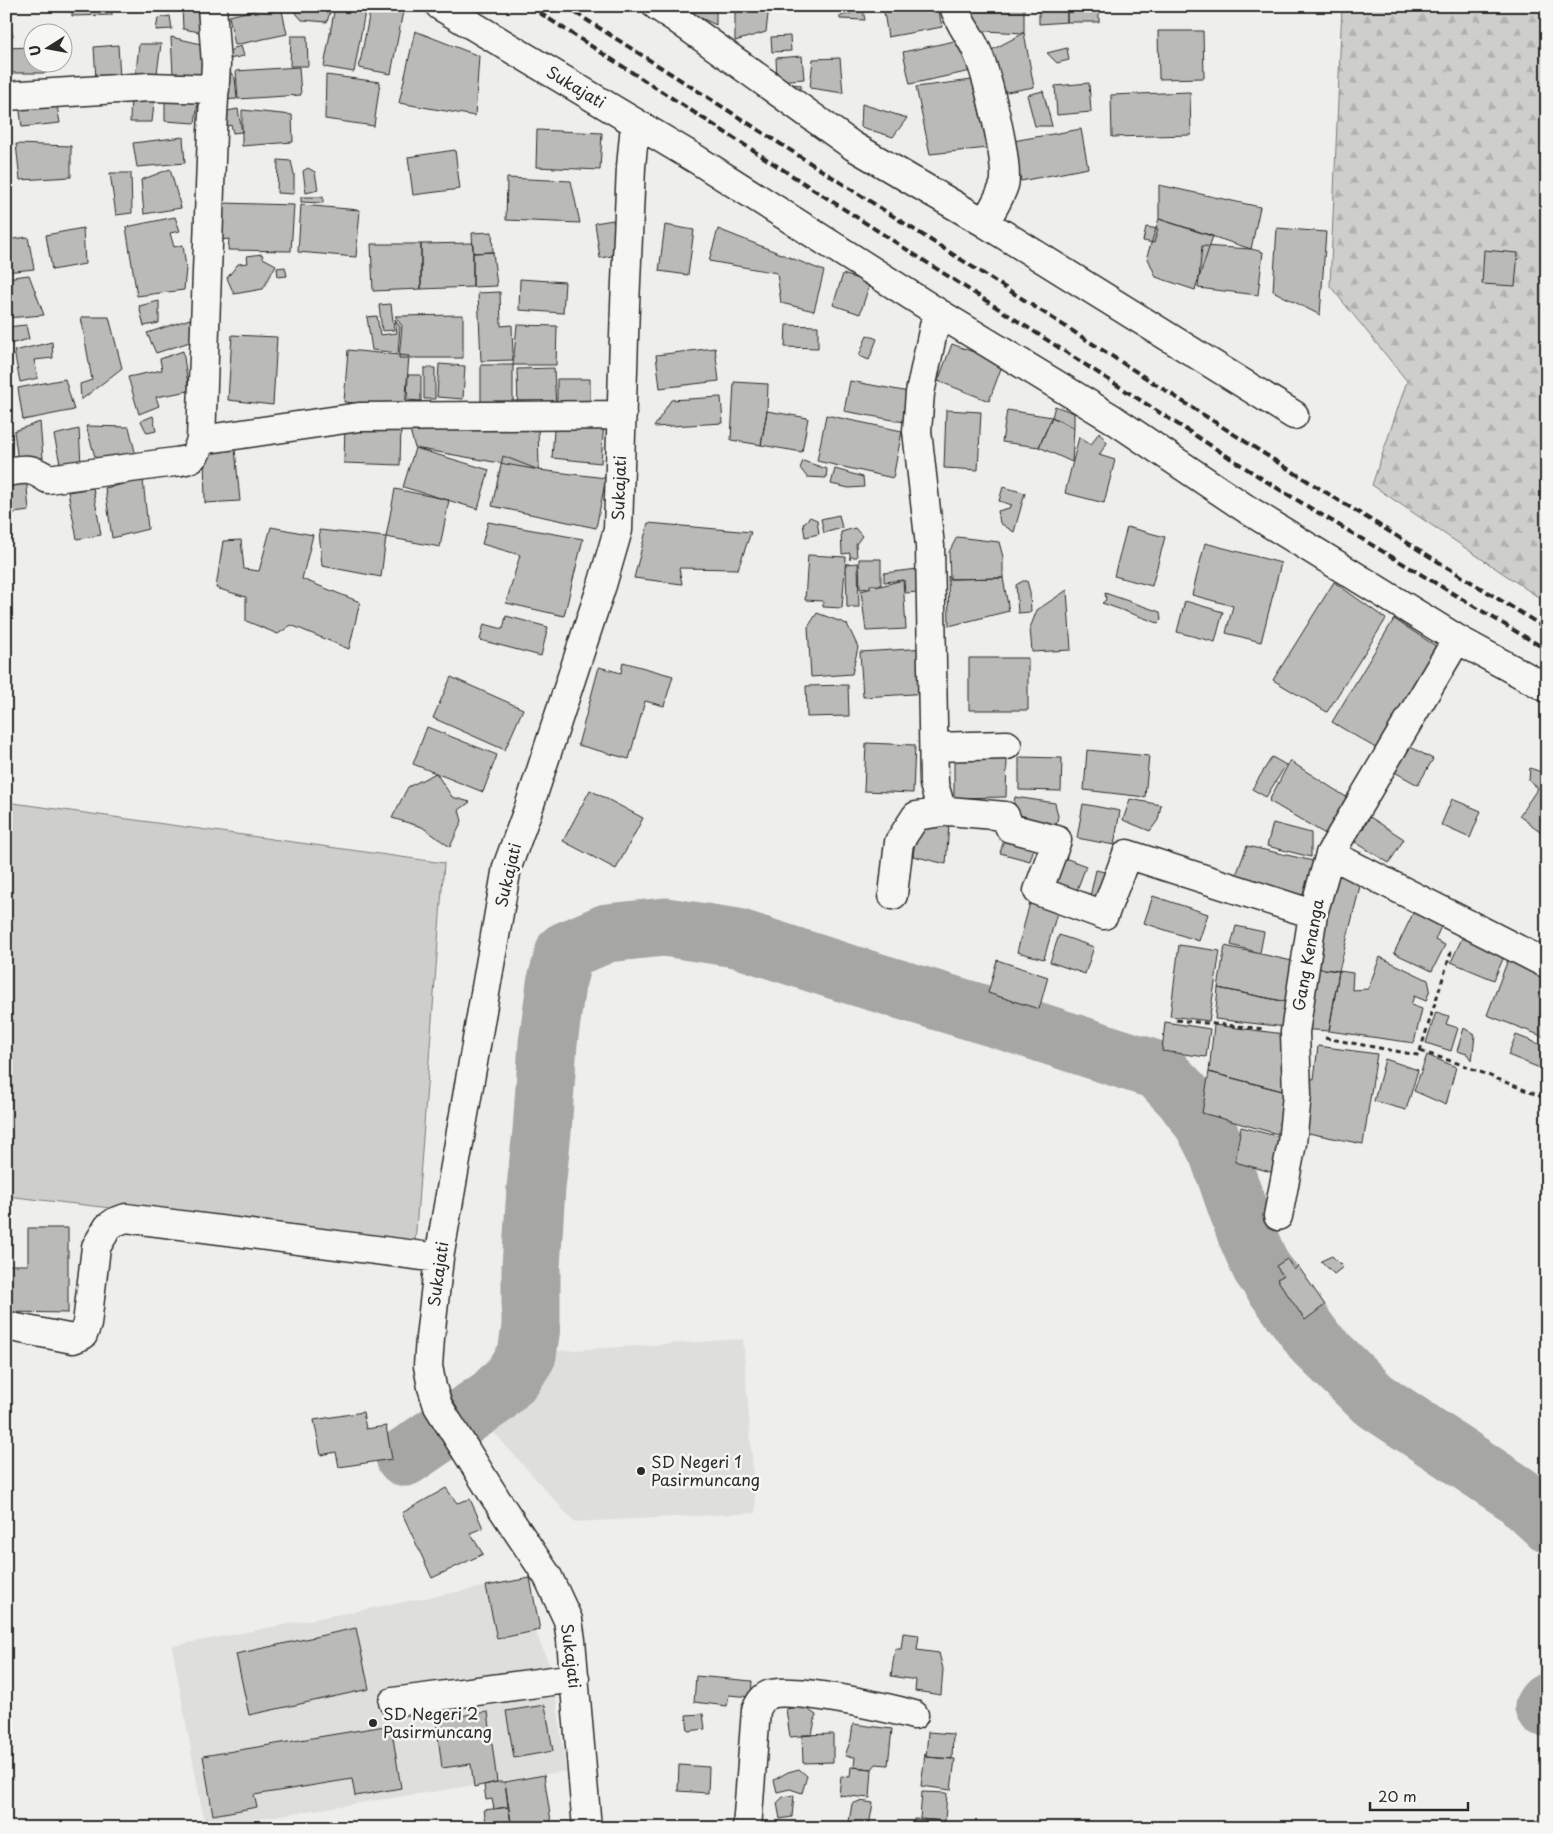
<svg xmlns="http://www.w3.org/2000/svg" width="1553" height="1834" viewBox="0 0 1553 1834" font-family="'Playpen Sans',sans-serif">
  <defs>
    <pattern id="forest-firs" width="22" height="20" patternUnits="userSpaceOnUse" patternTransform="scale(1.25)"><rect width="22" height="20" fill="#cececa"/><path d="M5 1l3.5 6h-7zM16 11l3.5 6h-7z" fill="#b1b1ae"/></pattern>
  </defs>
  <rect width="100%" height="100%" fill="#eeeeea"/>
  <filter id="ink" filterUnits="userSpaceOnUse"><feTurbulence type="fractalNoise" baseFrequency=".02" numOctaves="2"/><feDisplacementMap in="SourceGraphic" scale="10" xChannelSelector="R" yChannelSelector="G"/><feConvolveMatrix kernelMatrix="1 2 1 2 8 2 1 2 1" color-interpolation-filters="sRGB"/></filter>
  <g filter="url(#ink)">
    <path fill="#dededb" d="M743 1339 756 1513 574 1522 491 1429 543 1352Z
      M515 1581 553 1674 566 1771 205 1827 172 1646Z"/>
    <path fill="#cececa" stroke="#7c7c7a" d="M6 802 444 863 415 1243 6 1196Z"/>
    <path fill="url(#forest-firs)" stroke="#7c7c7a" d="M1342 6H1547V603L1372 485 1407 381 1330 286Z"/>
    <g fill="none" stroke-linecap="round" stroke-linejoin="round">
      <path stroke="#a6a6a3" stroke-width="59" d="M405 1457 493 1397 513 1377 527 1355 531 1327V1267L536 1188 542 1131 548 1043 556 984 565 951 607 933 665 927 737 938 842 972 1002 1020 1159 1071 1183 1096 1203 1123 1218 1152 1247 1235 1261 1267 1316 1343 1373 1399 1518 1495 1547 1522
        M1544 1707 1547 1703"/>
    </g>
    <path fill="#babab7" stroke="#2b2b2b" d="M72 6H111L112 15 72 16Z
      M182 6H197L200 32 183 29Z
      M272 6H281L287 34 235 45 229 16Z
      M302 6H314L330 12 327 22 302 20 295 12Z
      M335 6H366L354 72 324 67Z
      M371 6H404L391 74 359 68Z
      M680 6H716V25L680 8Z
      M735 6H769L766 32 735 41Z
      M838 6H859L837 12Z
      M883 6H938L942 27 888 37Z
      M967 6H1024V33L965 30Z
      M1039 6H1067V22L1039 24Z
      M1067 6H1099V22H1067Z
      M6 9 13 36 6 37Z
      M863 10 865 20 840 19V16Z
      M170 16 172 29 156 30 158 18Z
      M415 31 479 56 475 116 399 103Z
      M1158 31H1203L1204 78 1159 79Z
      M1024 33 1034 87 996 94 988 52Z
      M291 36H307L308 66H290Z
      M790 36 791 51 772 52 771 37Z
      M171 37 214 47 215 77 173 74Z
      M964 39 971 71 910 84 903 52Z
      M139 44H161L157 73H136Z
      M118 45 120 78 96 80 94 47Z
      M241 46 244 56 229 59 226 55 234 48Z
      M32 47V62H46V73H6V48Z
      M1067 48 1069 60 1057 63 1047 53Z
      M802 56 804 79 777 81 776 58Z
      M840 58 843 93 810 88 813 59Z
      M299 67 301 95 238 99 236 71Z
      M227 68 235 78 237 99 219 100Z
      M326 75 380 82 374 126 325 119Z
      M972 80 988 148 930 154 916 87Z
      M782 83 801 85 800 102Z
      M1089 83 1091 112 1057 115 1055 86Z
      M1043 91 1052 126H1035L1027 95Z
      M1190 92 1191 135 1112 137 1111 95Z
      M131 93 155 94 152 122H130Z
      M165 93 199 94 195 123 165 121Z
      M6 97H8L10 139H6Z
      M56 100 60 123 22 127 19 104Z
      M862 104 907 118 893 137 861 127Z
      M238 109 242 132 233 133 231 125 224 127 223 117 228 116 227 111Z
      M242 110 292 115 293 142 242 146Z
      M1081 129 1088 168 1021 181 1013 141Z
      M537 130 602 133 600 170 536 167Z
      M183 137 185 163 137 167 133 143Z
      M16 144 71 146V177L20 180Z
      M455 150 460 189 413 195 408 157Z
      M6 155 11 178 6 179Z
      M278 160 291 161 294 174V194L277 193Z
      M308 168 315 172 318 190 306 193 303 171Z
      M170 169 181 208 144 214 141 180Z
      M110 173H131L132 213 116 215Z
      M507 178 571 181 580 223 506 220Z
      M1159 185 1260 207 1251 249 1159 219Z
      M301 197H323V203L301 202Z
      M222 203 294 205 291 251 228 250 229 239 220 240Z
      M301 205 360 210 356 257 298 252Z
      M175 217 180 231 170 233 174 247 183 245 186 268 184 290 137 296 126 227Z
      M1159 219 1213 236 1195 290 1156 277 1147 256Z
      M613 220 618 255 600 258 595 223Z
      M665 225 694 230 688 275 659 271Z
      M1146 227 1158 229 1154 243 1143 241Z
      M83 228 85 264 52 270 46 235Z
      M1277 228 1326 232 1320 315 1273 291Z
      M718 229 824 271 814 311 781 303 777 273 709 261Z
      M492 232 493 252 473 253 472 233Z
      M28 237 34 269 6 272V240Z
      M473 243V287L421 289V244Z
      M371 244H421V289L373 291Z
      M1202 246 1251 249 1263 252 1258 295 1198 288Z
      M1484 250 1518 253 1515 286 1482 284Z
      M493 252 497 286 473 287V253Z
      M262 254 263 258 276 265 263 289 234 294 227 278 238 264 248 263 247 256Z
      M285 267 287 276 278 277 277 268Z
      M843 274 870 283 860 314 833 305Z
      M29 275 44 315 6 318V278Z
      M520 279 565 282 563 313 519 310Z
      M500 292 501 326 512 325 513 360 481 361 478 293Z
      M159 301V323L144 326 139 306Z
      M391 304 394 330 382 331 379 305Z
      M463 315V358H399L402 326 395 316Z
      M377 316 380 335 397 333 395 319 400 327 398 353 372 350 367 317Z
      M81 317H109L122 368 81 400 80 384 92 380Z
      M190 319 199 339 156 353 147 333Z
      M26 325 29 339 6 345V327Z
      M517 325 557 326 556 365H513Z
      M786 325 818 326V348L785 347Z
      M232 335 277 337 273 405 228 400Z
      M867 335 877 339 869 360 859 356Z
      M52 342 53 358 34 360 38 378 20 382 14 351Z
      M952 344 1003 363 989 401 938 381Z
      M715 348 719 381 660 388 656 355Z
      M348 350 409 356 405 408 344 402Z
      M183 351 189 391 156 397 159 406 139 414 128 377 162 370 160 359Z
      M439 364 465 366 463 399 437 397Z
      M481 365H513V413H481Z
      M424 368H435V399H424Z
      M554 368 556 410 518 411 517 369Z
      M408 375H421V401L407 400Z
      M65 379 74 410 23 420 18 388Z
      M557 379H590V405H557Z
      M850 381 909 392 904 422 844 411Z
      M734 382 768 384 767 411 761 445 731 440Z
      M721 397 723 423 654 427 671 400Z
      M1055 406 1074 413V428L1052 417Z
      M946 410 981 412 978 470 944 468Z
      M1007 410 1052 417 1039 447 1002 442Z
      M767 411 808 418 802 452 761 445Z
      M826 415 902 431 893 478 817 461Z
      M153 416 156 431 147 433 141 421Z
      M555 417 604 422 601 463 552 458Z
      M1052 417 1074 428 1072 462 1039 447Z
      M40 422 43 458 18 462 14 431Z
      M345 423 401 425 400 465 344 463Z
      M408 423 538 424 539 470 415 448Z
      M86 426 129 427 136 456 98 467Z
      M79 429 81 465 61 468 54 435Z
      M1099 432 1107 443 1099 455 1115 460 1104 503 1065 493 1079 437 1091 445Z
      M415 448 489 470 478 509 403 487Z
      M235 449 240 501 205 503 204 453Z
      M503 456 539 470 606 478 596 528 492 506Z
      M803 461 827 469 826 478 807 477 800 468Z
      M835 469 863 477 864 487 849 488 831 484Z
      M26 476 29 511 6 514V481Z
      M143 480 148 529 112 538 105 488Z
      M1003 487 1025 493 1014 532 1000 523 998 511 1009 508 1012 505 999 501Z
      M93 488 101 535 77 539 68 492Z
      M395 489 449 500 440 547 386 537Z
      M839 515 842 528 824 533 821 519Z
      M810 517 817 520 819 534 805 537 803 524Z
      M488 522 583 539 564 616 506 603 520 555 482 544Z
      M648 523 751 532 738 569 679 568 682 584 634 578Z
      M271 527 313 535 302 579 360 602 349 649 291 625 278 634 246 621V597L216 588 223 541 241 540 244 569 259 571Z
      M1127 527 1165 537 1152 586 1114 576Z
      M855 528 862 536 856 544 857 557H850V560V553L842 554 841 532Z
      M319 530 386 537 381 577 322 566Z
      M957 537 999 542 1003 557V578L950 579 949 552Z
      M1205 543 1281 563 1261 642 1226 633 1233 606 1192 595Z
      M808 555 846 557 842 608 823 607V601L805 600Z
      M859 559H881V585H870V588L860 589Z
      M858 563 859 607H847L846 564Z
      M918 569 920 592 905 593 904 580 884 582V573Z
      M948 576 950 579 1003 578 1009 611 949 626Z
      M903 580 906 629 866 631 861 591Z
      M1023 581H1027L1030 592 1031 612 1018 613 1016 585Z
      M1334 582 1386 619 1327 712 1273 680Z
      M1067 590 1071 650 1032 652 1030 628 1037 610Z
      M1105 593 1160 612 1161 620 1158 623 1102 603 1106 600Z
      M1185 601 1223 612 1215 642 1177 632Z
      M817 613 847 624 858 647 852 674 811 677 808 627Z
      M506 616 548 627 541 656 480 640 484 624 503 629Z
      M1394 619 1442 650 1384 753 1332 722Z
      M927 648 930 693 863 697 860 652Z
      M969 658H1028V710H969Z
      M623 662 673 676 664 706 645 701 629 759 578 745 599 667 621 673Z
      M451 677 523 709 505 750 433 718Z
      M848 685 849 716 807 717 806 686Z
      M427 727 497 755 483 792 413 764Z
      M866 743 915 745 913 793 864 791Z
      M1403 743 1433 759 1418 785 1389 769Z
      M1087 750 1149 756 1145 797 1084 790Z
      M1019 757 1062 758 1061 791 1019 790Z
      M1272 757 1286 765 1266 797 1252 789Z
      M954 758H1007L1006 797 954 798Z
      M1290 761 1354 802 1334 839 1269 801Z
      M1530 768 1547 774V836L1519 816 1538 788 1529 781Z
      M436 773 452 797 470 802 459 810 462 821 450 847 422 827 392 818 408 787Z
      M590 790 643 818 616 869 563 841Z
      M1015 797 1055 803 1058 816 1055 833 1010 827Z
      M1130 799 1161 805 1158 820 1150 831 1123 820Z
      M1452 799 1481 811 1470 838 1441 825Z
      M1083 804 1120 811 1114 845 1077 838Z
      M1370 817 1404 839 1389 863 1355 842Z
      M918 819 949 824 946 864 913 856Z
      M1273 823 1311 833V857L1267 846Z
      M1007 830 1037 838 1030 861 1000 853Z
      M1247 846 1322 863 1309 903 1232 886Z
      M1057 855 1086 866 1073 901 1044 889Z
      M1331 861 1363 874 1339 971 1308 967Z
      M1096 870 1113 874 1106 905 1089 901Z
      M1032 895 1060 902 1044 959 1017 952Z
      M1153 896 1208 914 1199 941 1144 923Z
      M1416 907 1446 915 1435 940 1445 945 1432 971 1394 953Z
      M1236 926 1264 932 1260 953 1231 945Z
      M1059 935 1094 947 1085 974 1050 962Z
      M1463 936 1505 954 1494 980 1451 962Z
      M1179 945 1220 951 1209 1021 1170 1016Z
      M1225 946 1301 963 1297 1004 1218 988Z
      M1380 957 1428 980 1430 989 1426 1001 1414 996 1411 1005 1422 1009 1414 1043 1329 1031 1339 971 1353 973 1352 990 1368 989Z
      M1509 957 1541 969 1547 978V1038L1487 1015Z
      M997 960 1048 977 1039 1009 988 993Z
      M1308 967 1339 971 1329 1031 1299 1029Z
      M1218 988 1297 1004 1294 1028 1215 1019Z
      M1436 1012 1449 1016 1446 1024 1458 1028 1451 1051 1426 1043Z
      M1165 1022 1210 1029 1206 1057 1162 1051Z
      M1214 1025 1292 1035 1294 1094 1209 1072Z
      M1464 1028 1475 1035 1472 1061 1467 1054 1457 1051Z
      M1516 1035 1547 1047V1071L1508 1055Z
      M1318 1046 1377 1054 1363 1144 1293 1130 1302 1077 1314 1079Z
      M1427 1055 1456 1067 1446 1105 1414 1091Z
      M1385 1059 1418 1070 1406 1110 1374 1101Z
      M1209 1072 1294 1094 1285 1136 1202 1113Z
      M1241 1127 1288 1139 1278 1174 1235 1162Z
      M28 1228H68V1313L6 1312V1265H28Z
      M1332 1256 1343 1267 1334 1274 1321 1261Z
      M1287 1259 1294 1270 1298 1266 1325 1305 1305 1320 1277 1279 1283 1276 1276 1266Z
      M363 1412 366 1429 386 1426 392 1459 339 1467 336 1452 321 1455 314 1420Z
      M446 1488 457 1503 470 1499 483 1528 470 1533 483 1554 432 1578 402 1513Z
      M530 1578 540 1630 497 1639 486 1586Z
      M356 1628 369 1689 249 1715 236 1654Z
      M903 1633 919 1635 917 1650 939 1653 943 1669 941 1695 915 1691 916 1680 891 1676 895 1649H901Z
      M696 1676 752 1681 751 1697 729 1695 727 1706 694 1702Z
      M545 1705 553 1751 514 1758 506 1711Z
      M803 1706 816 1715 812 1735 790 1737 786 1709Z
      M488 1712 497 1782 474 1787 471 1764 442 1768 436 1719Z
      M703 1714 705 1729 688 1731 686 1715Z
      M853 1724 892 1729 888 1765 876 1764 872 1769 854 1767 855 1757 845 1756 851 1739Z
      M391 1725 401 1788 355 1796 352 1779 254 1795 257 1807 213 1815 203 1756Z
      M928 1732 953 1734 952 1759 926 1757Z
      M833 1734V1762L803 1763 802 1735Z
      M925 1754 926 1757 955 1759 951 1790 921 1786Z
      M679 1765 709 1767 708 1793 678 1791Z
      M851 1767 872 1769 870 1798 839 1795 841 1776 850 1777Z
      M799 1769 807 1776 802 1793 790 1789 777 1792 774 1780 788 1772Z
      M544 1775 552 1828H512L505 1782Z
      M497 1782H505L508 1807 494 1809 492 1799 486 1800 484 1785Z
      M922 1792 947 1793 945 1821 920 1819Z
      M794 1795 792 1817 780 1819 777 1803 783 1797Z
      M860 1801 873 1803 869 1826 849 1822 852 1804Z
      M508 1807 512 1828H487L484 1810Z
      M914 1819 945 1821V1828H913Z
      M798 1823 799 1828H775V1824Z
      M675 1824 710 1828H675Z"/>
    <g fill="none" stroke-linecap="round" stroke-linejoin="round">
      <defs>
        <path id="minor" d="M440 6 696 159 937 312 1113 419 1248 510 1457 639 1547 688
          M657 6 674 17 853 146 985 223 1294 415
          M954 6C959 25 972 37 978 54 987 75 1010 166 1004 185 1000 198 991 211 985 223
          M6 96 149 87 215 89
          M937 312 920 393 917 431 930 546 934 784 942 812
          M201 440 212 132 216 64 212 6
          M6 472C27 469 30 467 48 479L175 462C195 459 194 458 201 440L359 417 622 415
          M934 747 1007 745
          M1330 854 1547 964
          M893 895 899 842 916 816 949 811 1005 816 1010 828 1057 840 1038 891 1104 915 1127 854 1313 914
          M1278 1216 1292 1143 1297 1095 1295 1032 1313 914 1330 854 1457 639
          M6 1326 73 1339 83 1335 87 1324 96 1247 108 1227 115 1222 126 1218 439 1258
          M393 1702 575 1678
          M587 1828 571 1640 568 1620 548 1577 496 1499 438 1406 432 1387 428 1366 430 1338 439 1258 507 867 529 807 602 585 618 530 625 305 631 167 635 124
          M747 1828 756 1710C759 1704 762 1698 768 1695 788 1685 889 1708 914 1715"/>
      </defs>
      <use href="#minor" stroke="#2b2b2b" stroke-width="31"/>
      <path stroke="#2b2b2b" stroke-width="3" stroke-dasharray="5 4" stroke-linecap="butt" d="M1176 1020 1265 1029
        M1325 1038 1417 1055 1420 1051 1463 1065 1547 1099
        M1420 1051 1452 949"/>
      <use href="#minor" stroke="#f6f6f2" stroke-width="28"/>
      <path stroke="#2b2b2b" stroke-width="4" stroke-dasharray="8 4" stroke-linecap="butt" d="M529 6 1272 485 1547 650
        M565 6 1285 467 1547 629"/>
    </g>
  </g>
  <g fill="#2b2b2b" stroke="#f6f6f2" stroke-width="2">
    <circle cx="641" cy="1471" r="5"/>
    <circle cx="373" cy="1723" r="5"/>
  </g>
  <g text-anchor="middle" stroke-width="5" stroke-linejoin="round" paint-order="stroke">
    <g font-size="16" fill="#2b2b2b" stroke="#f6f6f2">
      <text transform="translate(576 87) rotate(31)" y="6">Sukajati</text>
      <text transform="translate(619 488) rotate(-88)" y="6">Sukajati</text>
      <text transform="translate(508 875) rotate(-77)" y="6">Sukajati</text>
      <text transform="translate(1308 955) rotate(-80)" y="6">Gang Kenanga</text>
      <text transform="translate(438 1274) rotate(-82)" y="6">Sukajati</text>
      <text transform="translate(571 1656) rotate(83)" y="6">Sukajati</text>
    </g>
    <g font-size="16" fill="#2b2b2b" stroke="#f6f6f2" text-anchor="start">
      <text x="651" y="1468">SD Negeri 1<tspan x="651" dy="18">Pasirmuncang</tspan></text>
      <text x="383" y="1720">SD Negeri 2<tspan x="383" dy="18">Pasirmuncang</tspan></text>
    </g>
  </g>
  <rect width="1553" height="1834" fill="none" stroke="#f6f6f2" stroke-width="25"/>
  <rect x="12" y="12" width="1528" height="1809" fill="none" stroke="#2b2b2b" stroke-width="2" filter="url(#ink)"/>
  <g transform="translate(48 48) rotate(259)"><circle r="24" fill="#f6f6f2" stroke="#a5a5a2"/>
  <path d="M0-4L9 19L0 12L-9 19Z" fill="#2b2b2b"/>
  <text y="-8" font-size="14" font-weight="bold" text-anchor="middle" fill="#2b2b2b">U</text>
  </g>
  <path d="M1370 1802v8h98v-8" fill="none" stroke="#2b2b2b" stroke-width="2.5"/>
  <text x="1378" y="1802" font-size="15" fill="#2b2b2b" stroke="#f6f6f2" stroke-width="4" paint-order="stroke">20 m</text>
</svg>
